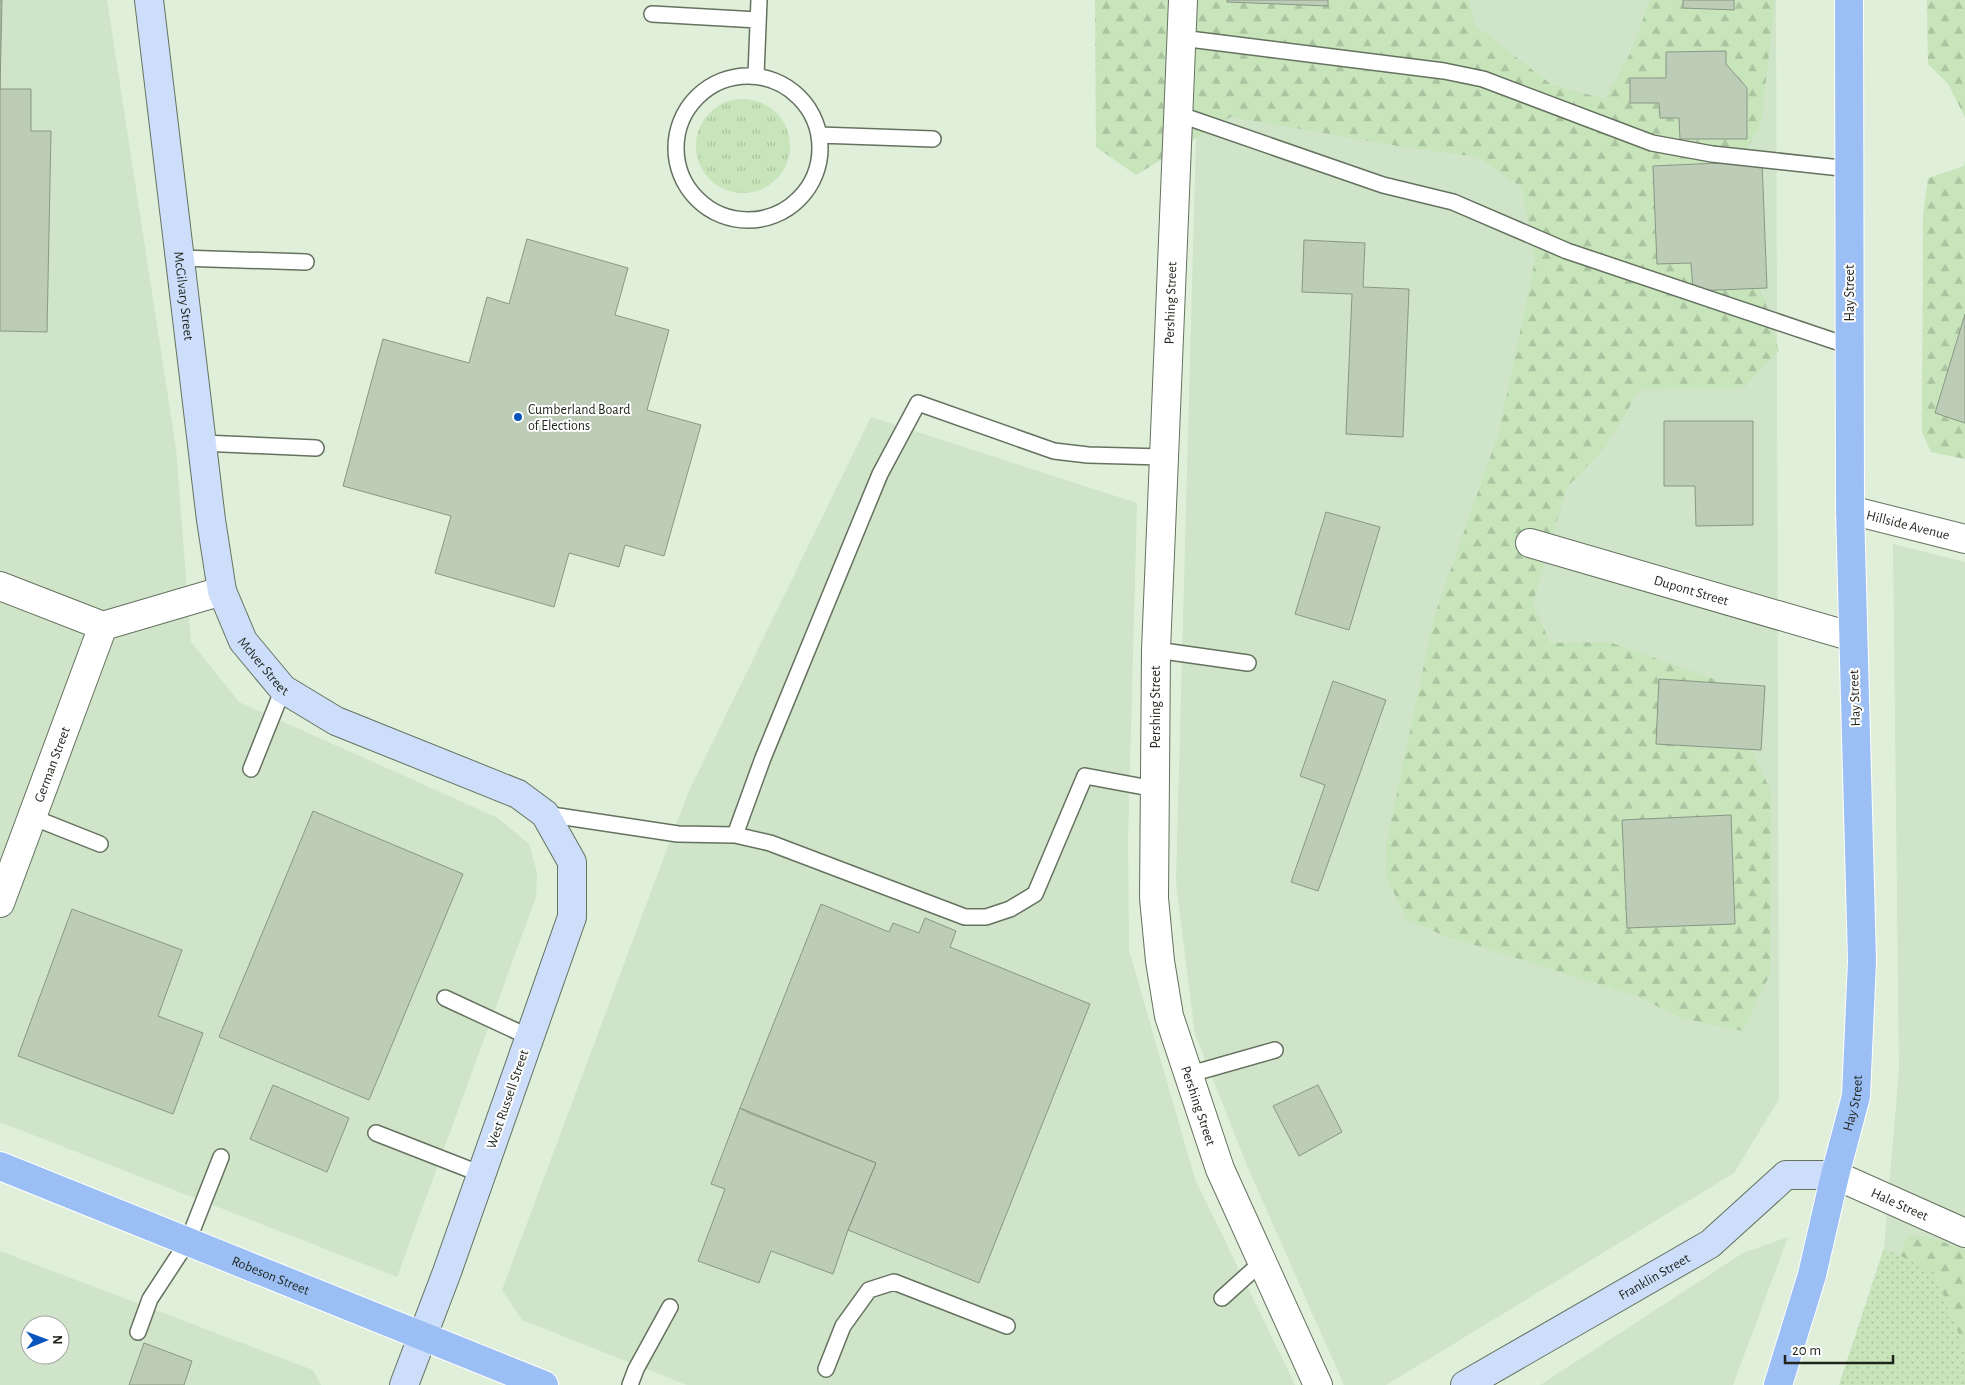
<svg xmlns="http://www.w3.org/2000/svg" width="1965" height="1385" viewBox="0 0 1965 1385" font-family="'Alegreya Sans',sans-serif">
  <defs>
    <pattern id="grass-tufts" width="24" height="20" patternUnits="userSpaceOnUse" patternTransform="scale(1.25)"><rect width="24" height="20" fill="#c7e4bb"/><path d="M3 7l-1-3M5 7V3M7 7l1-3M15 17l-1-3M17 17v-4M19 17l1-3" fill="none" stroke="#aac3a0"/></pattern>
    <pattern id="forest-firs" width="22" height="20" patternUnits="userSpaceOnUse" patternTransform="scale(1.25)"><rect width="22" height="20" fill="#c7e4bb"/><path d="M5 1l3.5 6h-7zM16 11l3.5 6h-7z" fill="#aac3a0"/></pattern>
    <pattern id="park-dots" width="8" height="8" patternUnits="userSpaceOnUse" patternTransform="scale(1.25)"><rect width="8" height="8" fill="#c7e4bb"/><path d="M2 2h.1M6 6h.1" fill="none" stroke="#aac3a0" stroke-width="1.8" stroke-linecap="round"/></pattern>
  </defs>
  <rect width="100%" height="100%" fill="#dfefd9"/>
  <path fill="#cfe4c8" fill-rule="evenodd" d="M0 0H107L176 449 191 642 239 702 498 818 529 844 537 873 536 897 397 1277 0 1122Z
    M1206 0H1776L1779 1099 1734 1173 1386 1385H1344L1248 1168 1195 1034 1176 882 1196 138Z
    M871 417 1137 503 1128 839 1129 950 1195 1179 1295 1385H687L522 1320 502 1290 688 793Z
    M1893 544 1965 562V1350L1934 1272 1884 1248 1899 1070Z
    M1788 1237 1733 1385H1540L1743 1253Z
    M0 1251 313 1370 321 1385H0ZM30 1325H60V1355H30Z"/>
  <path fill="url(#grass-tufts)" d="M696 146a47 47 0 1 1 94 0a47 47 0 1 1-94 0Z"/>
  <path fill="url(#forest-firs)" d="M1095 0H1469L1475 25 1552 85 1605 99 1631 52 1650 0H1775L1761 124 1728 181 1738 240 1766 304 1779 351 1744 388 1640 389 1606 446 1567 487 1533 603 1550 643 1609 642 1717 680 1771 791 1770 974 1743 1031 1681 1018 1636 996 1440 934 1406 919 1387 877 1386 845 1434 617 1499 432 1535 260 1522 188 1478 157 1398 146 1231 117 1136 175 1096 147Z
    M1927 0H1965V117L1948 84 1928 64Z
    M1965 161V459L1931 452 1922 432 1923 216 1928 178 1964 166Z
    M1908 1236H1927L1965 1250V1350L1934 1272 1900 1256Z"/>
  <path fill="url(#park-dots)" d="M1884 1248 1934 1272 1965 1350V1385H1839Z"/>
  <path fill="#bcccb6" stroke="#899884" d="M0 0H2L0 89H31V131H51L47 332 0 331Z
    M1227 0H1328V6L1227 2Z
    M1683 0H1734V10L1683 8Z
    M1726 51V64L1747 88V139H1680L1679 118H1660L1659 103H1630V78H1666V52Z
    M1762 161 1767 288 1693 291 1691 263 1657 264 1653 166Z
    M527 239 628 268 615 315 669 330 647 410 701 425 664 556 625 545 619 567 569 553 554 607 435 573 451 516 343 486 383 339 469 363 487 297 509 304Z
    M1304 240 1365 243 1363 287 1409 289 1403 437 1346 434 1352 294 1302 292Z
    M1965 314V423L1935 413Z
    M1664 421H1753V525L1696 526 1695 486H1664Z
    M1326 512 1380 527 1349 630 1295 614Z
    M1659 679 1765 686 1761 750 1656 744Z
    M1333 681 1386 700 1318 891 1291 882 1325 785 1300 776Z
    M313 811 463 874 369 1100 219 1037Z
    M1731 815 1735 924 1627 928 1622 820Z
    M821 904 889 932 893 923 919 933 925 918 956 931 950 947 1090 1004 979 1283 848 1230 876 1163 740 1108Z
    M72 909 182 950 158 1016 203 1033 173 1114 18 1056Z
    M273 1085 349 1118 327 1172 250 1139Z
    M1318 1085 1342 1132 1299 1156 1273 1106Z
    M740 1108 749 1113 876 1163 848 1230 833 1274 771 1251 759 1283 698 1261 725 1189 711 1184Z
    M144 1343 192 1361 184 1385H129Z"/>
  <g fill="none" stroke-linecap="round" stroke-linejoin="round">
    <defs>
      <path id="lane" d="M652 14 758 20
        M1181 38 1444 71 1483 79 1652 143 1712 154 1850 169
        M756 75 759 0
        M676 148a72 72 0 1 1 144 0a72 72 0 1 1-144 0Z
        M1178 114 1383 185 1453 202 1567 251 1849 346
        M819 135 933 139
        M180 258 306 262
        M202 443 316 448
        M1156 650 1248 663
        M251 769 283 689
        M545 814 678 834 735 835 770 843 965 917H986L1010 909 1035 894 1085 776 1155 789
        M32 817 100 844
        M735 835 763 758 880 474 918 403 1054 451 1088 455 1163 457
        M445 998 529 1037
        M1187 1075 1275 1050
        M376 1133 481 1174
        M1222 1298 1262 1262
        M138 1332 150 1299 188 1241 221 1157
        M826 1369 843 1326 869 1290 894 1282 1007 1326
        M630 1385 636 1369 670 1307"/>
      <g id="street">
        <path id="s1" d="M1183 0 1156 650 1154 898 1160 961 1169 1016 1220 1169 1318 1385"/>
        <path id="s2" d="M1850 510 1965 539"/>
        <path id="s3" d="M1530 543 1853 637"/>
        <path d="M0 586 103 626 222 591"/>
        <path id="s4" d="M0 903 103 626"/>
        <path id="s5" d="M1835 1175 1965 1233"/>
      </g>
      <g id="secondary">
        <path id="s6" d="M149 0 211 520 222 591 243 641 283 689 336 721 518 794 545 814 572 862V917L447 1272 404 1385"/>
        <path id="s7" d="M1465 1385 1710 1244 1786 1175H1835"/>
      </g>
      <g id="primary">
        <path id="s8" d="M0 1166 544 1385"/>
        <path id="s9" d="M1778 1385 1812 1275 1835 1175 1856 1096 1862 961 1850 510 1849 0"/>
      </g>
    </defs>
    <use href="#lane" stroke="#64725f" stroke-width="18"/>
    <use href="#street" stroke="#64725f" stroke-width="30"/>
    <use href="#secondary" stroke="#64725f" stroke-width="30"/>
    <use href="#primary" stroke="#fff" stroke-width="30"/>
    <use href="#lane" stroke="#fff" stroke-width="15"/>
    <use href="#street" stroke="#fff" stroke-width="28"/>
    <use href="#secondary" stroke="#cddefa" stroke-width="28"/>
    <use href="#primary" stroke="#9bbef4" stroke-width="28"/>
  </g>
  <circle fill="#0a54be" stroke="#fff" stroke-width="2" cx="518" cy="417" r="5"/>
  <g text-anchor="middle" stroke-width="4" stroke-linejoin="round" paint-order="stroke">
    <g font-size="14" fill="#1f241c" stroke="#fff">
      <text transform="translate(1849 293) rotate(-90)" y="5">Hay Street</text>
      <text dy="5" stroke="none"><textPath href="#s6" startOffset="298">McGilvary Street</textPath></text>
      <text transform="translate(1170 303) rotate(-88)" y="5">Pershing Street</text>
      <text dy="5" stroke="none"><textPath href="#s2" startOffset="60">Hillside Avenue</textPath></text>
      <text dy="5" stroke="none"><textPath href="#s3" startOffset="168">Dupont Street</textPath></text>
      <text dy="5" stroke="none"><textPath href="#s6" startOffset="682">McIver Street</textPath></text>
      <text transform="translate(1854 698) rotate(-92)" y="5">Hay Street</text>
      <text transform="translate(1155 707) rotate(-90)" y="5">Pershing Street</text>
      <text dy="5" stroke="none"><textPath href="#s4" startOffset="148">German Street</textPath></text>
      <text transform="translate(507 1099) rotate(-71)" y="5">West Russell Street</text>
      <text dy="5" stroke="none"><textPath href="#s9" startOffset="292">Hay Street</textPath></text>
      <text dy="5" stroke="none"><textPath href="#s1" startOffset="1112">Pershing Street</textPath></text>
      <text dy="5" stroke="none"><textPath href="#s5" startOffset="71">Hale Street</textPath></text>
      <text dy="5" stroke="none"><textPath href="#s8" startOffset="292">Robeson Street</textPath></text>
      <text dy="5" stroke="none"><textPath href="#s7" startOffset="218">Franklin Street</textPath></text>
    </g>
    <g font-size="14" fill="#1f241c" stroke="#fff" text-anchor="start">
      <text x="528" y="414">Cumberland Board<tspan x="528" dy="16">of Elections</tspan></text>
    </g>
  </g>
  <g transform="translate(45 1340) rotate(89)"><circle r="24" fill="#ffffff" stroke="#a5a7a4"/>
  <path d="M0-4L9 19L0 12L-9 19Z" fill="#0a54be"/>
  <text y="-8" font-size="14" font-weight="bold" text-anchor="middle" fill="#1f241c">N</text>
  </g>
  <path d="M1785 1355v8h108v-8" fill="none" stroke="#1f241c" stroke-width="2.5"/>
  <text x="1792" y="1355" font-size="15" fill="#1f241c" stroke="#ffffff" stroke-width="4" paint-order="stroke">20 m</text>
</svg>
